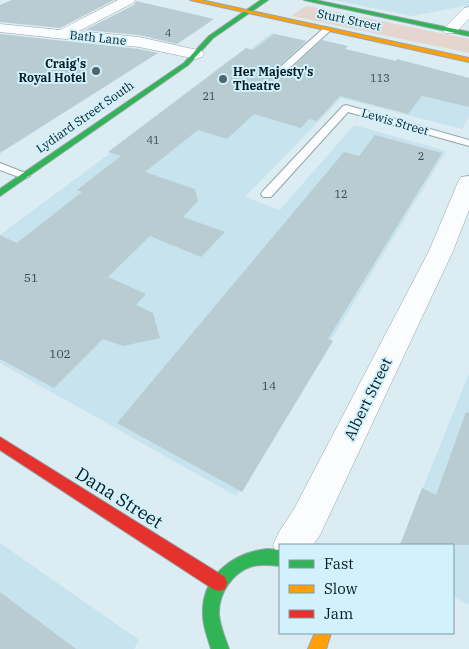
<svg xmlns="http://www.w3.org/2000/svg" width="469" height="649" viewBox="0 0 469 649" font-family="'IBM Plex Serif',serif">
  <rect width="100%" height="100%" fill="#dbecf2"/>
  <path fill="#c7e3ed" d="M333 0H469V5L412 16Z
    M272 33 469 78V117L462 129 341 98 245 197 280 210 354 125 446 151 236 496 0 363V235Z
    M469 373V605L453 596V545H400Z
    M0 543 139 640 134 649H0Z"/>
  <path fill="#e5d5cf" d="M308 6 469 39V53L292 16 304 7Z"/>
  <path fill="#b9ccd2" d="M12 0H114L60 28 0 22V5Z
    M136 1 214 19 177 44 139 35 85 30 134 5Z
    M0 34 139 49 158 53 0 153Z
    M274 34 306 41 278 67 277 72 279 74 286 73 322 40 348 46 345 49 396 61 397 59 469 78V107L422 96 408 114 340 96 317 121 309 119 301 128 254 114 227 139 198 130 145 172 195 189 198 201 183 217 225 232 201 257 150 236 108 277 146 294 136 305 153 313 160 338 123 346 103 339 54 388 0 359V235L17 243 82 192 77 190 121 156 108 152 246 48 253 50Z
    M375 135 442 153 328 339 333 341 242 492 117 423 344 152 359 156Z
    M466 412 469 413V545H400L422 488 436 495Z
    M0 592 76 649H0Z"/>
  <g fill="none" stroke-linecap="round" stroke-linejoin="round">
    <defs>
      <path id="lane" d="M325 27 332 29 285 72H279V68Z
        M346 105 469 140V146L348 112 271 197H263L261 194 263 191 343 106Z
        M0 163 28 174 30 176 24 179 0 170Z"/>
      <path id="street" d="M118 0H135L133 3 79 31 139 37 202 51 204 54 202 57 196 59 139 47 0 32V24L60 30Z
        M469 7V19L455 33H445L443 30 445 27 464 8Z
        M469 176V210L453 251 320 535 313 545H280L279 558 273 545 279 532 294 509 429 251 458 182 461 177Z"/>
      <path id="fast" d="M261 0H268L213 38 188 65 0 196V189L184 63 209 36Z
        M304 0H315L469 32V36Z
        M267 549 280 550V566C271 565 262 564 253 566 232 572 218 594 219 615 220 626 225 638 229 649H211C208 638 203 627 203 615 201 577 232 553 267 549Z"/>
      <path id="slow" d="M190 0H201L469 58V62Z
        M315 633H331L326 649H308Z"/>
      <path id="jam" d="M0 437 225 577 227 583 225 589 219 591 213 589 0 450Z"/>
    </defs>
    <use href="#lane" stroke="#94a5ab" stroke-width="2"/>
    <use href="#street" stroke="#94a5ab" stroke-width="1"/>
    <use href="#fast" stroke="#94a5ab" stroke-width="2"/>
    <use href="#slow" stroke="#94a5ab" stroke-width="2"/>
    <use href="#jam" stroke="#94a5ab" stroke-width="2"/>
    <use href="#lane" fill="#fafcfd" fill-rule="evenodd"/>
    <use href="#street" fill="#fafcfd" fill-rule="evenodd"/>
    <use href="#fast" fill="#30b455" fill-rule="evenodd"/>
    <use href="#slow" fill="#ff9f0a" fill-rule="evenodd"/>
    <use href="#jam" fill="#e5322d" fill-rule="evenodd"/>
  </g>
  <g fill="#51656c" stroke="#d1f1fc" stroke-width="2">
    <circle cx="96" cy="71" r="5"/>
    <circle cx="223" cy="79" r="5"/>
  </g>
  <g text-anchor="middle" stroke-width="4" stroke-linejoin="round" paint-order="stroke">
    <g font-size="11" fill="#344950">
      <text x="168" y="37">4</text>
      <text x="380" y="82">113</text>
      <text x="209" y="100">21</text>
      <text x="153" y="144">41</text>
      <text x="421" y="160">2</text>
      <text x="341" y="198">12</text>
    </g>
    <g font-size="12" fill="#071d24" stroke="#d1f1fc">
      <text transform="translate(349 20) rotate(12)" y="4">Sturt Street</text>
      <text transform="translate(98 38) rotate(6)" y="4">Bath Lane</text>
      <text transform="translate(85 117) rotate(-35)" y="4">Lydiard Street South</text>
      <text transform="translate(395 122) rotate(16)" y="4">Lewis Street</text>
    </g>
    <g font-size="12" font-weight="bold" fill="#071d24" stroke="#d1f1fc" text-anchor="end">
      <text x="86" y="68">Craig's<tspan x="86" dy="14">Royal Hotel</tspan></text>
      <text x="233" y="76" text-anchor="start">Her Majesty's<tspan x="233" dy="14">Theatre</tspan></text>
    </g>
    <g font-size="12" fill="#344950">
      <text x="31" y="282">51</text>
      <text x="60" y="358">102</text>
      <text x="269" y="390">14</text>
    </g>
    <g font-size="15" fill="#071d24" stroke="#d1f1fc">
      <text transform="translate(368 399) rotate(-64)" y="5">Albert Street</text>
    </g>
    <g font-size="18" fill="#071d24" stroke="#d1f1fc">
      <text transform="translate(119 498) rotate(32)" y="6">Dana Street</text>
    </g>
  </g>
  <rect x="279" y="544" width="175" height="90" fill="#d1f1fc" stroke="#809ca6"/>
  <rect x="289" y="560" width="25" height="8" fill="#30b455" stroke="#809ca6"/>
  <text x="324" y="569" font-size="15" fill="#071d24">Fast</text>
  <rect x="289" y="585" width="25" height="8" fill="#ff9f0a" stroke="#809ca6"/>
  <text x="324" y="594" font-size="15" fill="#071d24">Slow</text>
  <rect x="289" y="610" width="25" height="8" fill="#e5322d" stroke="#809ca6"/>
  <text x="324" y="619" font-size="15" fill="#071d24">Jam</text>
</svg>
